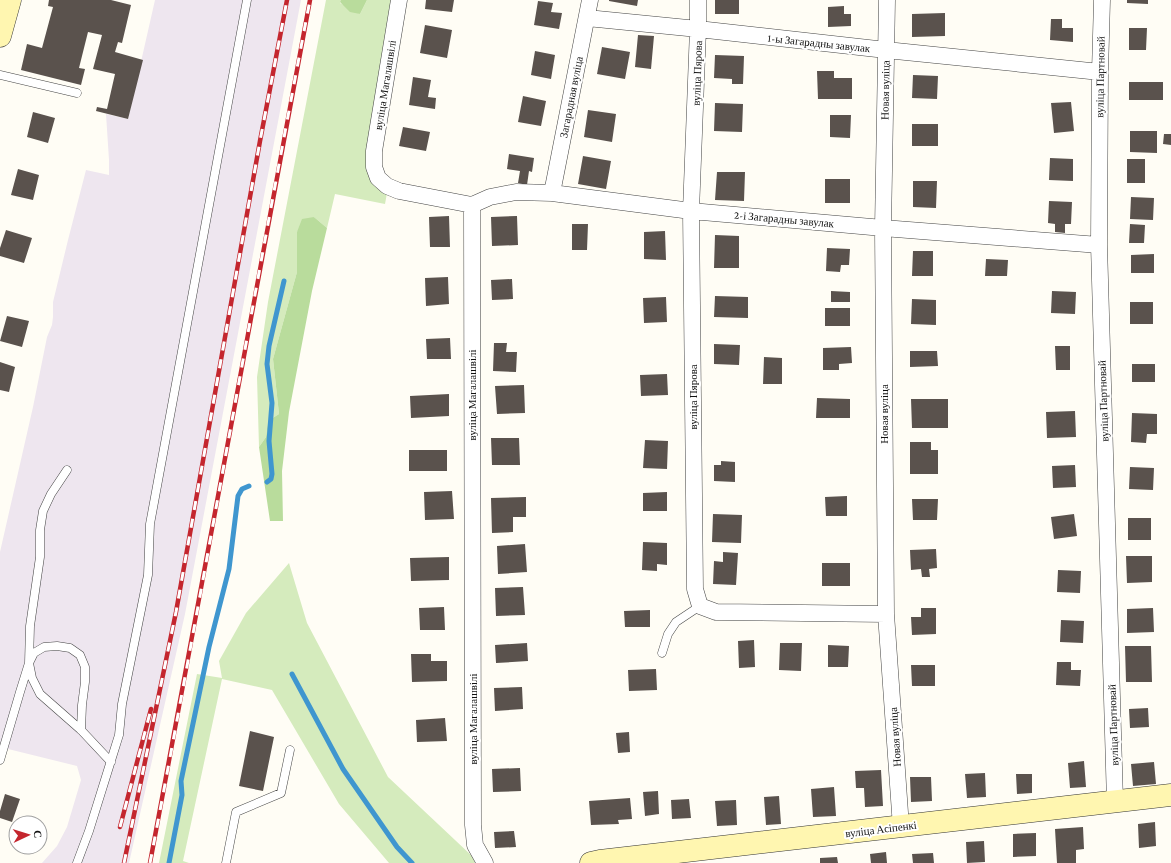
<svg xmlns="http://www.w3.org/2000/svg" width="1171" height="863" viewBox="0 0 1171 863" font-family="'Crimson Pro',serif">
  <rect width="100%" height="100%" fill="#fffdf5"/>
  <path fill="#eee6ef" d="M155 0H301L185 614 129 863H42L57 846 67 827 81 780 77 766 0 747V552L33 407 47 337 52 325 53 317V302L68 240 86 170 109 175V160L106 114 128 119Z"/>
  <path fill="#d5ebbd" d="M326 0H341L340 3 360 14 367 0H394L369 152 387 193 385 204 335 194 327 228 314 217 297 232V272L273 359 279 414 268 421 266 437 259 447 257 377 268 302Z
    M289 563 307 623 388 777 472 856 475 863H389L339 804 272 690 222 679 183 861 189 863H159L197 674 222 678 219 661 246 613Z"/>
  <path fill="#b9dc9c" d="M341 0H367L360 14 350 12 340 2Z
    M314 217 327 228 312 291 289 412 282 471 283 521H270L259 447 266 437 268 421 279 414 273 359 297 272V232L302 219Z"/>
  <g fill="none" stroke-linecap="round" stroke-linejoin="round">
    <path stroke="#3f96cf" stroke-width="5" d="M267 482 271 479 272 474 269 441 272 403 267 364 269 346 284 281
      M292 674 343 769 397 847 412 863
      M169 863 182 795 181 781 209 647 229 569 238 496 242 489 249 486"/>
  </g>
  <path fill="#5a524d" d="M49 0H111L131 5 122 43 118 42 115 52 143 60 128 119 96 111 97 107 107 109 115 74 93 69 102 35 88 32 79 68 85 69 81 85 21 70 27 44 42 48 53 7 48 6Z
    M426 0H454L452 12 425 9Z
    M609 0H638L637 6 609 1Z
    M715 0H739V14H715Z
    M1127 0H1148V4L1127 3Z
    M538 1 553 3 551 12 562 13 559 29 534 25Z
    M844 6V14H851V26L828 27V7Z
    M945 13V36L912 37V14Z
    M1051 19H1062V28H1073V42L1050 40Z
    M425 25 452 30 447 58 420 53Z
    M1129 28H1147L1146 50H1129Z
    M638 35 654 36 651 69 635 67Z
    M602 47 630 52 625 79 597 74Z
    M535 51 555 55 551 79 531 75Z
    M715 55 744 56 743 84H732V79L714 78Z
    M817 71H834V78H852V99H818Z
    M913 75 938 76 937 99 912 98Z
    M413 77 431 80 428 97 436 98 435 109 409 105Z
    M1129 82H1163V100H1129Z
    M523 96 546 101 541 126 518 122Z
    M1071 102 1074 131 1054 133 1051 103Z
    M715 103 743 104 742 132 714 131Z
    M588 110 616 114 612 142 584 137Z
    M33 112 55 118 48 143 27 137Z
    M830 115H851L850 138 830 137Z
    M912 124H938V146H912Z
    M403 127 430 132 426 151 399 146Z
    M1130 131H1157V153L1130 152Z
    M1164 134H1171V145L1163 144Z
    M509 154 534 158 532 172 529 171 527 185 518 183 520 171 507 169Z
    M583 156 611 161 606 189 578 184Z
    M1050 158 1073 159V181L1049 180Z
    M1127 159H1145V183H1127Z
    M18 169 39 175 33 200 11 195Z
    M717 172H745L744 201 715 200Z
    M825 179H850V203H825Z
    M913 181H937L936 208 913 207Z
    M1131 197 1154 198 1153 220 1130 219Z
    M1049 201 1072 202 1071 224H1065V233L1055 232V224L1048 223Z
    M449 216 450 247H430L429 217Z
    M517 216 518 245 492 246 491 217Z
    M572 224H588L587 250H572Z
    M1130 224 1145 225 1144 243H1129Z
    M6 230 32 238 24 263 0 256V248Z
    M665 231 666 260 644 259V232Z
    M715 235 739 236V268H714Z
    M827 248 850 249 849 265H841L840 272 826 271Z
    M913 251H933V276H912Z
    M1154 254V273H1131V255Z
    M986 259 1008 260 1007 276H985Z
    M448 277 449 304 426 306 425 278Z
    M512 279 513 299 492 300 491 280Z
    M831 291 850 292V302H831Z
    M1052 291 1076 292 1075 314 1051 313Z
    M715 296 748 297V318L714 317Z
    M666 297 667 322 644 323 643 298Z
    M912 299 936 300V325L911 324Z
    M1130 302H1153V324H1130Z
    M825 308H850V326H825Z
    M7 316 29 321 22 347 0 341Z
    M450 338 451 359H427L426 339Z
    M494 343H507L506 352H517L516 372 493 371Z
    M714 344 740 345 739 365 714 364Z
    M1055 346H1070V370H1056Z
    M851 347 852 363 839 364V370H823V348Z
    M910 351H937L938 366 910 367Z
    M764 357 782 358V384H763Z
    M0 362 15 367 9 392 0 390Z
    M1132 364H1155V382H1132Z
    M667 374 668 395 641 396 640 375Z
    M524 385 525 413 497 414 495 386Z
    M449 394V416L411 418 410 396Z
    M817 398 850 399V418H816Z
    M911 399H948V428H912Z
    M1075 411 1076 437 1047 438 1046 412Z
    M1132 413 1157 414V434H1147L1146 443 1131 442Z
    M491 438H519L520 465H492Z
    M645 440 668 441 667 469 643 468Z
    M910 442H931V450H938V474H910Z
    M409 450H447V471H409Z
    M721 461 735 462V482L714 481V465H721Z
    M1075 465 1076 487 1053 488 1052 466Z
    M1130 467 1154 468 1153 490 1129 489Z
    M452 491 454 519 425 520 424 492Z
    M667 492V511H643V493Z
    M847 496V516H826L825 497Z
    M526 497V517H513V532L492 533 491 498Z
    M912 499H938L937 520H913Z
    M713 514 742 515 741 543 712 542Z
    M1074 514 1077 536 1054 539 1051 517Z
    M1128 518H1151V540H1128Z
    M643 542 667 543V565L657 564V571L642 570Z
    M525 544 527 572 498 574 497 546Z
    M936 549 937 568 929 569 930 577H922L921 569 911 570 910 550Z
    M723 552 738 553 736 585 713 584 714 561 723 562Z
    M1126 556H1152V582L1127 583Z
    M449 557V580L411 581 410 558Z
    M822 563H850V586H822Z
    M1058 570 1081 571 1080 593 1057 592Z
    M523 587 525 615 496 616 495 588Z
    M444 607 445 630H420L419 608Z
    M921 608H936V634L912 635 911 617H921Z
    M1153 608 1154 632 1127 633V609Z
    M650 610V627H625L624 611Z
    M1061 620 1084 621 1083 643 1060 642Z
    M754 640 755 667 739 668 738 641Z
    M527 643 528 661 496 663 495 645Z
    M780 643H802L801 671 779 670Z
    M828 645 849 646 848 667H828Z
    M1125 646H1151L1152 682H1126Z
    M411 654H431V661H447V681L412 682Z
    M1057 662H1071V670H1081L1080 686 1056 685Z
    M911 665H935V686H912Z
    M656 669 657 690 629 691 628 670Z
    M522 687 523 709 495 711 494 688Z
    M1148 708 1149 727 1130 728 1129 709Z
    M445 718 447 741 417 742 416 720Z
    M250 731 274 737 263 791 239 786Z
    M629 732 630 752 618 753 616 733Z
    M1084 761 1086 787 1070 788 1068 763Z
    M1154 762 1156 784 1133 786 1131 764Z
    M520 768 521 791 493 792 492 769Z
    M881 770 883 806 865 807 864 788H856L855 771Z
    M985 773 986 797 967 798 965 774Z
    M1016 774H1032V793L1017 794Z
    M910 777H931L932 801 911 802Z
    M834 787 836 816 813 817 811 789Z
    M658 791 659 814 645 816 643 792Z
    M5 794 20 799 12 822 0 818V811Z
    M779 796 781 824 766 825 764 797Z
    M630 798 632 819 618 820 619 824 591 825 589 801Z
    M689 799 691 818 672 819 671 800Z
    M736 800 737 825 717 826 715 801Z
    M1155 822 1156 846 1139 848 1138 824Z
    M1083 827 1084 849 1076 850V863H1057L1055 829Z
    M514 831 516 847 495 848 494 832Z
    M1036 833V856L1013 857V834Z
    M984 841 985 862 967 863 966 842Z
    M886 852 887 863H871L870 854Z
    M933 853 934 863H913L912 854Z
    M837 857 838 863H820V858Z"/>
  <g fill="none" stroke-linecap="round" stroke-linejoin="round">
    <defs>
      <path id="lane" d="M0 75 77 93
        M662 653 668 634 676 622 700 606
        M81 730 82 705 85 682V667L80 655 70 648 57 646 44 647 34 653 29 663 32 678 40 694 81 730 111 762
        M0 760 20 692 29 663 30 626 40 557V530L43 511 51 494 67 470
        M77 863 89 831 119 735 122 704 148 575 150 524 247 0
        M226 863 236 812 281 793 290 750"/>
      <path id="street" d="M399 0 374 151V167L378 178 387 186 399 191 472 205 473 825 475 845 485 863
        M698 0V29L691 211 695 589 700 606 716 612 886 614
        M887 0 883 228 886 614 901 827
        M1102 0 1100 72 1099 245 1115 802
        M587 18 698 29 886 50 1100 72
        M552 193 590 0
        M472 205 490 197 516 192 552 193 691 211 883 228 1099 245"/>
      <path id="secondary" d="M0 36 10 0
        M591 863 600 861 1171 795"/>
    </defs>
    <use href="#lane" stroke="#444" stroke-width="9"/>
    <use href="#street" stroke="#444" stroke-width="17"/>
    <use href="#secondary" stroke="#333" stroke-width="23"/>
    <use href="#lane" stroke="#fff" stroke-width="8"/>
    <use href="#street" stroke="#fff" stroke-width="16"/>
    <use href="#secondary" stroke="#fff6b0" stroke-width="22"/>
    <defs>
      <path id="rail" d="M120 827 151 709
        M124 863 176 612 260 141 287 0
        M150 863C205 576 255 287 310 0"/>
    </defs>
    <use href="#rail" stroke="#c4262e" stroke-width="4.5"/>
    <use href="#rail" stroke="#fff" stroke-width="3" stroke-dasharray="9" stroke-linecap="butt"/>
  </g>
  <g text-anchor="middle" stroke-width="4" stroke-linejoin="round" paint-order="stroke">
    <g font-size="11" fill="#111" stroke="#fff">
      <text transform="translate(819 43) rotate(6)" y="4">1-ы Загарадны завулак</text>
      <text transform="translate(697 73) rotate(-88)" y="4">вуліца Пярова</text>
      <text transform="translate(1100 77) rotate(-89)" y="4">вуліца Партновай</text>
      <text transform="translate(385 85) rotate(-81)" y="4">вуліца Магалашвілі</text>
      <text transform="translate(885 90) rotate(-89)" y="4">Новая вуліца</text>
      <text transform="translate(571 97) rotate(-79)" y="4">Загарадная вуліца</text>
      <text transform="translate(784 219) rotate(5)" y="4">2-і Загарадны завулак</text>
      <text transform="translate(472 395) rotate(-90)" y="4">вуліца Магалашвілі</text>
      <text transform="translate(693 397) rotate(-90)" y="4">вуліца Пярова</text>
      <text transform="translate(1103 401) rotate(-92)" y="4">вуліца Партновай</text>
      <text transform="translate(884 414) rotate(-90)" y="4">Новая вуліца</text>
      <text transform="translate(473 719) rotate(-90)" y="4">вуліца Магалашвілі</text>
      <text transform="translate(1113 725) rotate(-92)" y="4">вуліца Партновай</text>
      <text transform="translate(895 737) rotate(-94)" y="4">Новая вуліца</text>
      <text transform="translate(881 829) rotate(-7)" y="4">вуліца Асіпенкі</text>
    </g>
  </g>
  <g transform="translate(28 835) rotate(86)"><circle r="19" fill="#ffffff" stroke="#a0a0a0"/>
  <path d="M0-3L7 15L0 10L-7 15Z" fill="#c4262e"/>
  <text y="-6" font-size="11" font-weight="bold" text-anchor="middle" fill="#111111">С</text>
  </g>
</svg>
